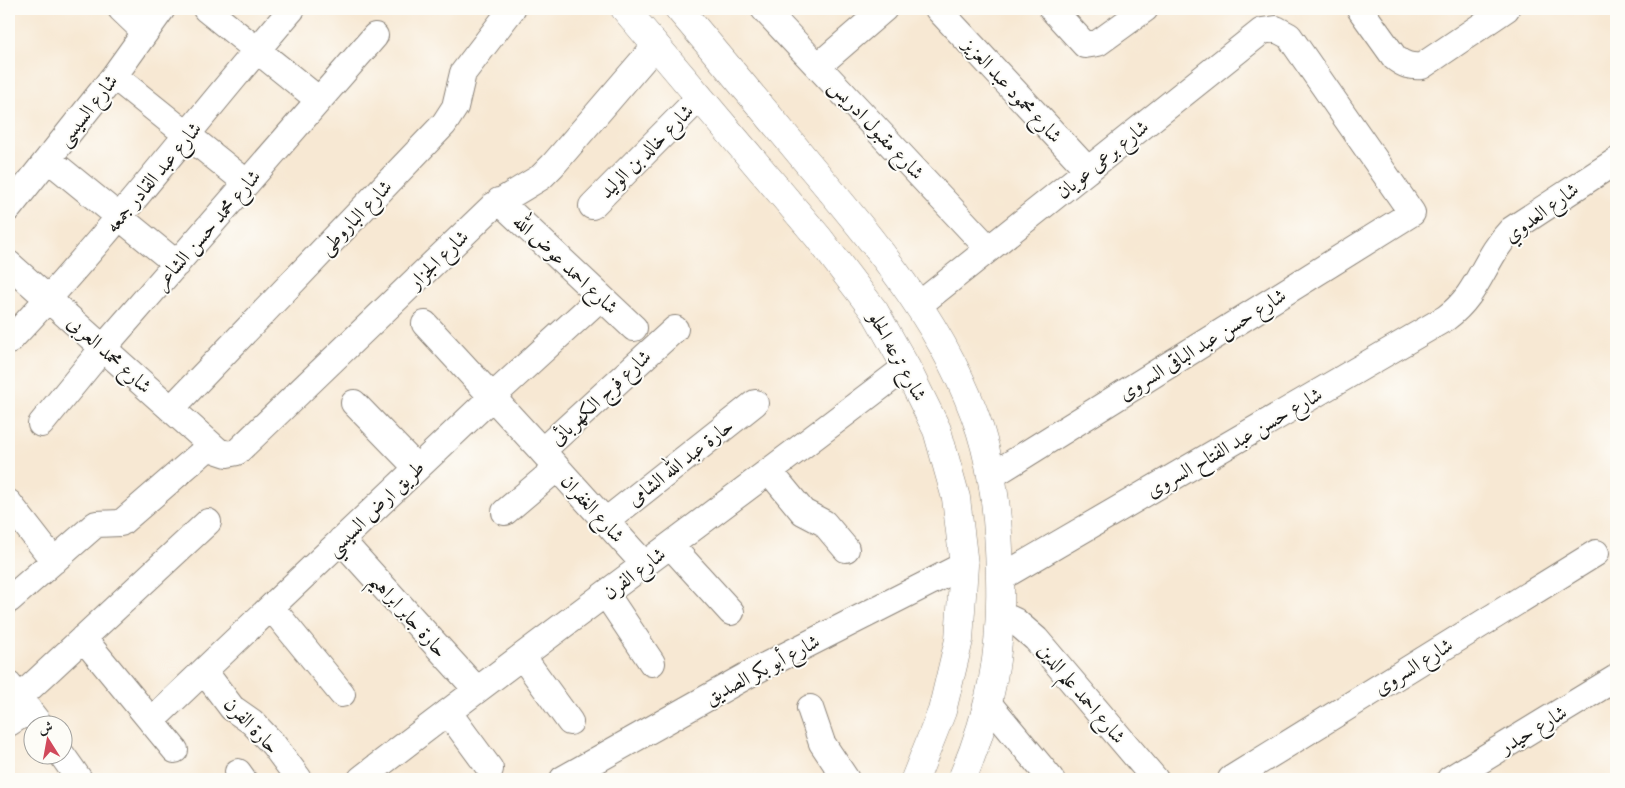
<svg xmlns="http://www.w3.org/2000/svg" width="1625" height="788" viewBox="0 0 1625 788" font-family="'Libre Bodoni',Amiri,serif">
  <rect width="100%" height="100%" fill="#fdfcf7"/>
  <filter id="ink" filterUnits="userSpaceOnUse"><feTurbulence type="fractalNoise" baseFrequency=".02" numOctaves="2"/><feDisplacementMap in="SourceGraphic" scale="10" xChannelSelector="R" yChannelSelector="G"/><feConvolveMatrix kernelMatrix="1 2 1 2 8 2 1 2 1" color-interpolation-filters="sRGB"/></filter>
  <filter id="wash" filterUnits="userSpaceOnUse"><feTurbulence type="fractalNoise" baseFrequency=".0096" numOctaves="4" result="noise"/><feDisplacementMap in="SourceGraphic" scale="20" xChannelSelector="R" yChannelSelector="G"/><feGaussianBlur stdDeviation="1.12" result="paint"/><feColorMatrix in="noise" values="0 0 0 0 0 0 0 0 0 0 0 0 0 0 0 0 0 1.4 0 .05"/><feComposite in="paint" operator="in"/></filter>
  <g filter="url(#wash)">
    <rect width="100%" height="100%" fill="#f7e8d3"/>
  </g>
  <g filter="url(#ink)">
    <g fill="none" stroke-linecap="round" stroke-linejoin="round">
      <defs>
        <path id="minor" d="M121 9 145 32
          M206 9 319 100
          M764 9 989 249
          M938 9 1088 170
          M1052 9 1085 45 1098 43 1145 9
          M1360 9 1395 58C1404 65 1410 67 1422 66L1506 9
          M818 66 884 9
          M114 76 247 183
          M48 159 177 264
          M499 201 634 328
          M592 206 700 97
          M9 208 114 76 162 9
          M9 264 218 451 227 454 237 452 493 206 541 177 553 165 656 45
          M920 304 1262 31 1276 29 1289 36 1412 213 991 476
          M425 324 542 451 675 329
          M9 341C110 235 197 119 292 9
          M354 403 417 468
          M171 409 444 124 455 107 463 73 512 9
          M41 424 103 348 375 36
          M542 451 645 565
          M770 472 803 512 824 523 846 549
          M9 503 54 561
          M505 512 557 468
          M606 521 755 403
          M341 540 477 690
          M671 546 731 612
          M1000 578 1446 318C1480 293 1483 259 1511 230L1616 161
          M606 594 652 663
          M9 600 96 524 121 523 211 445
          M271 607 342 694
          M1002 615 1015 621 1036 639 1155 779
          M83 638 175 750
          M522 656 570 722
          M204 671 232 708 252 722 273 744 299 779
          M9 685 41 726
          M20 697 208 522
          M988 703 1051 779
          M810 708 822 743 846 779
          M448 712 490 769
          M151 721 492 397 601 297
          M9 723 29 710
          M62 755 79 779
          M238 772 243 779
          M361 779C541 639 726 506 906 367
          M563 779 755 671 964 565
          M1231 779 1596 553
          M1450 779 1616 678"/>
        <path id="tertiary" d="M625 9 818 237 875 312 906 367 937 430 956 498 964 565 959 640 942 711 915 779
          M679 9C724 62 768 115 812 168 879 248 947 329 980 430 995 478 999 527 1000 578 1002 652 991 711 962 779"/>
      </defs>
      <use href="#minor" stroke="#8a8278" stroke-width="28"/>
      <use href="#tertiary" stroke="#8a8278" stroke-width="29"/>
      <use href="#minor" stroke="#fff" stroke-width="26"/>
      <use href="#tertiary" stroke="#fff" stroke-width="28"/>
    </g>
  </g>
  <g text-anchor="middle" stroke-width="4" stroke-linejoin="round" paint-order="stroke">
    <g font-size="20" fill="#1c1c1c" stroke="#fdfcf7">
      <text transform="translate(1013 90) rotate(47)" y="7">شارع محمود عبد العزيز</text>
      <text transform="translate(87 110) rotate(-52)" y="7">شارع السيسى</text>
      <text transform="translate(877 129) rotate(47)" y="7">شارع مقبول ادريس</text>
      <text transform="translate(646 151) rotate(-45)" y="7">شارع خالد بن الوليد</text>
      <text transform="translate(1102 159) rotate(-39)" y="7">شارع برعى عويان</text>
      <text transform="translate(153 177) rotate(-50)" y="7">شارع عبد القادر جمعه</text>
      <text transform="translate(1541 212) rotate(-36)" y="7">شارع العدوي</text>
      <text transform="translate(355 217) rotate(-46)" y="7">شارع الباروطى</text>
      <text transform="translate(207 229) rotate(-49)" y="7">شارع محمد حسن الشاعر</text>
      <text transform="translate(438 259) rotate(-44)" y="7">شارع الجزار</text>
      <text transform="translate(566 264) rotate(43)" y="7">شارع احمد عوض الله</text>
      <text transform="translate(1202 344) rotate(-32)" y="7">شارع حسن عبد الباقى السروى</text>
      <text transform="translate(110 354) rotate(42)" y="7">شارع محمد العربى</text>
      <text transform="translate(898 356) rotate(61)" y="7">شارع ترعه الحلو</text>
      <text transform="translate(600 397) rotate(-43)" y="7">شارع فرج الكهربائى</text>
      <text transform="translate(1234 442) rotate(-30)" y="7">شارع حسن عبد الفتاح السروى</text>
      <text transform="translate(680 462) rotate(-38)" y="7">حارة عبد الله الشامى</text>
      <text transform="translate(375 508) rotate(-44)" y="7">طريق ارض السيسي</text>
      <text transform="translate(593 508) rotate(48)" y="7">شارع الغفران</text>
      <text transform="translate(634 573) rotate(-37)" y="7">شارع الفرن</text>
      <text transform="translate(409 615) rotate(48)" y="7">حارة جابر ابراهيم</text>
      <text transform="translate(1413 666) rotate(-32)" y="7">شارع السروى</text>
      <text transform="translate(762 669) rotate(-28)" y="7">شارع أبو بكر الصديق</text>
      <text transform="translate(1082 693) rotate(50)" y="7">شارع احمد علم الدين</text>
      <text transform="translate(252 725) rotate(46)" y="7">حارة الفرن</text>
      <text transform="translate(1533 729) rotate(-31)" y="7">شارع حيدر</text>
    </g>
  </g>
  <rect width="1625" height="788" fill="none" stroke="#fdfcf7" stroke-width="30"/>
  <g transform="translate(48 740) rotate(349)"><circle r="24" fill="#fdfcf7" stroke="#a3a29f"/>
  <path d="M0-4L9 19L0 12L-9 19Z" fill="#d1495b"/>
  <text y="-8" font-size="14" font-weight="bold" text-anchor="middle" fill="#1c1c1c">ش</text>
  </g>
</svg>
